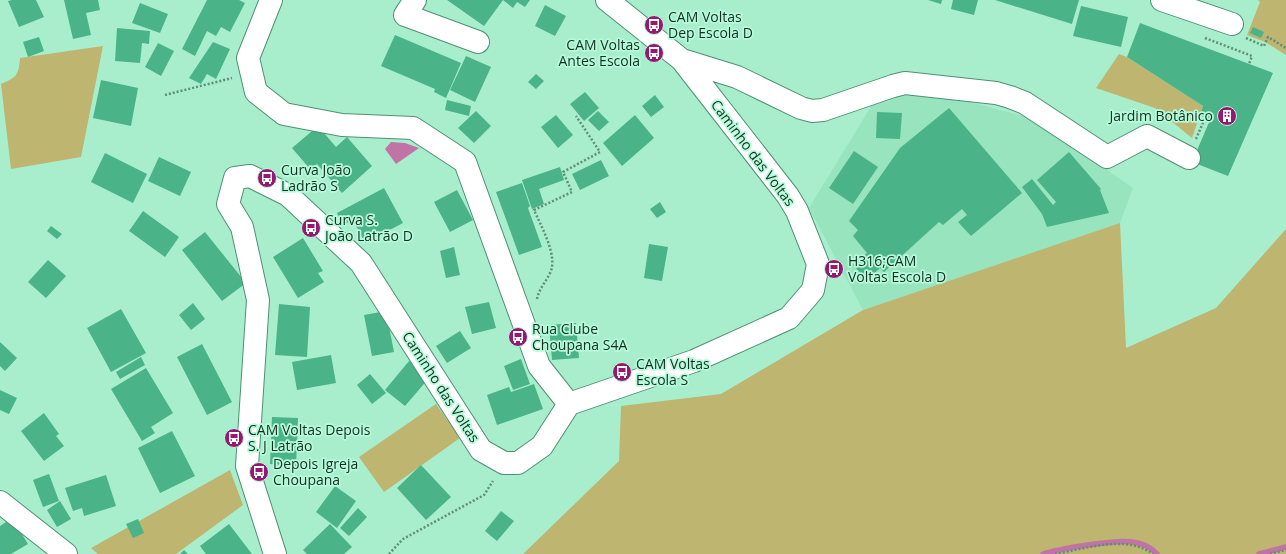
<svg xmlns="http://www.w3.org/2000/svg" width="1286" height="554" viewBox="0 0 1286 554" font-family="'Open Sans',sans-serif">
  <rect width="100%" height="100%" fill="#a9eecc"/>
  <path fill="#97e4bf" d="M929 91 1034 119 1133 188 1120 223 863 310 809 208 875 100Z"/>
  <path fill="#bdb570" d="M1258 0H1286V55L1265 42 1247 35 1260 2Z
    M103 46 81 157 11 169 1 84C16 78 19 75 20 58Z
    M1119 54 1127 57 1203 106 1192 138 1155 108 1096 88Z
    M1120 223 1126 348 1216 308 1286 229V554H523L619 461 621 406 721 394 863 310Z
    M436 404 460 438 384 492 359 457Z
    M230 470 243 505 176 554H98L91 548Z"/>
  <path fill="#c273a5" d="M391 142 405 143 419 148 396 164 385 149Z"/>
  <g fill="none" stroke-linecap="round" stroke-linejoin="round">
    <path stroke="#c273a5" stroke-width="5.5" d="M1043 554C1058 549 1117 539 1132 542 1141 543 1151 547 1157 554
      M1259 554 1286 547"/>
  </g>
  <path fill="#4ab387" d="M12 0H36L44 17 19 27 8 1Z
    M64 0H98L100 10 86 13 91 35 73 39Z
    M207 0H239L245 3 230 32 221 27 216 36 207 31 195 56 182 49Z
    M447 0H530L525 7 517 2 513 8 503 0 484 26Z
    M928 0H942L941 4Z
    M953 0H978L974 15 951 9Z
    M995 0H1079L1072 24Z
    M140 3 168 14 160 33 132 23Z
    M545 5 566 16 555 36 535 26Z
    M1081 6 1128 17 1121 47 1073 36Z
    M1140 23 1273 73 1228 176 1192 162 1210 120 1200 115 1203 106 1127 57Z
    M1253 27 1264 32 1261 38 1250 33Z
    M117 28 150 31 149 44 142 43 140 63 115 61Z
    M395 35 461 63 446 98 434 92 435 89 381 66Z
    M39 37 44 51 28 57 23 42Z
    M213 42 230 49 216 79 207 74 201 84 189 78Z
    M158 43 174 51 161 76 145 67Z
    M466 56 491 67 475 102 450 90Z
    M536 74 544 81 536 89 528 82Z
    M101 80 138 88 131 126 93 118Z
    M585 92 599 108 584 121 570 104Z
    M655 95 664 107 651 117 642 106Z
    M447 100 471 106 469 116 445 110Z
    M949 108 1022 193 971 236 958 222 967 215 962 209 943 225 939 222 884 272 880 268 867 280 853 265 867 253 853 236 858 230 849 221 900 148Z
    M476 111 491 126 474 143 458 128Z
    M598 111 609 122 599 131 588 120Z
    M877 112 902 113 900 139 876 138Z
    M556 115 573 135 558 148 541 127Z
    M635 115 654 138 622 166 603 143Z
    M318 126 336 147 347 137 372 166 342 193 317 164 310 169 292 148Z
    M854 151 878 167 853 204 829 188Z
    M1069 152 1101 189 1100 190 1109 213 1047 227 1042 214 1022 187 1032 179 1053 205 1056 202 1037 180Z
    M105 153 147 174 133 203 91 182Z
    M159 157 191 172 180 196 148 181Z
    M601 160 609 176 580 190 572 174Z
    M560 167 564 180 539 189 544 204 532 209 522 180Z
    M522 183 530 206 528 208 542 247 519 255 496 192Z
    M384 188 403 223 365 243 353 220 343 225 337 213Z
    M457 190 473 220 450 232 434 202Z
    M660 202 666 212 657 218 650 209Z
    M143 211 179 237 165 257 129 231Z
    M51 226 62 234 57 239 47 231Z
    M205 232 246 283 222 301 182 250Z
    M303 238 323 271 318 273 324 282 298 298 273 257Z
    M649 244 668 247 662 281 644 278Z
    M454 247 460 275 446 278 440 251Z
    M48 260 66 276 46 298 28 282Z
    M489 302 496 328 472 334 465 307Z
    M193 303 205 319 191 330 179 315Z
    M279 304 310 307 307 357 275 355Z
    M121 309 146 353 111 372 87 328Z
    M386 311 394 352 372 356 364 315Z
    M576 323 579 358 552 360 549 325Z
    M460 331 471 348 447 363 436 346Z
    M0 342 17 358 5 371 0 366Z
    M202 344 232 402 207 415 177 357Z
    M331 355 336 383 297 390 292 362Z
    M141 357 145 365 120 379 116 372Z
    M521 359 530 384 513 390 504 366Z
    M409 361 429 378 405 406 385 390Z
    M146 368 173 413 151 427 155 433 142 441 111 389Z
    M370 374 386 393 372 404 357 385Z
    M534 384 543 409 497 425 487 395 509 387 511 392Z
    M0 390 17 398 9 414 0 410Z
    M44 413 59 434 56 436 64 446 44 461 21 431Z
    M272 417 298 418 296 466 270 464Z
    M172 431 195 476 160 493 138 448Z
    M421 465 451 497 426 520 397 488Z
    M49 474 59 501 43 507 33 480Z
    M106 475 116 506 84 516 82 508 73 511 65 488Z
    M335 486 356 501 337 528 316 512Z
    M60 501 71 519 57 527 47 510Z
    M358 508 367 517 349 536 340 528Z
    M501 511 514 521 497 541 485 531Z
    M12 518 28 544 11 554H0V526Z
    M138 519 144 533 133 538 126 524Z
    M229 524 252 554H206L200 546Z
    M330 524 352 547 344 554H307L303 550Z
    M184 550 188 554H180Z"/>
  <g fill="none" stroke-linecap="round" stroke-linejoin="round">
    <defs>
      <path id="minor" d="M271 0 248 58 256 92 284 114 342 125 413 128 465 162 539 366 569 404
        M415 0 405 15 478 42
        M1162 0 1232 24
        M682 60 737 77 801 108 812 111 823 110 893 86 905 83 996 93 1010 97 1025 103 1107 157 1147 136 1189 158
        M0 502 66 554
        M275 554 247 466 258 300 242 227 228 204 235 178 250 176 288 195 361 263 481 450 504 463H518L542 446 569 404 694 361 789 318 813 290 818 264 797 211 788 196 682 60 607 0"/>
    </defs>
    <use href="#minor" stroke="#4e9172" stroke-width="24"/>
    <path stroke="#5e8e77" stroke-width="2.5" stroke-dasharray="2 2" stroke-linecap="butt" d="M1205 38 1252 56 1249 64
      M1246 38 1264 46 1268 37 1286 48
      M165 95 232 78
      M1196 139 1205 118
      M537 299C539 288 547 281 551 271 557 254 541 226 534 210L572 192 563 172 600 152 576 116
      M389 554 403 539 484 495 493 481
      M1055 554C1085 549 1126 534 1153 554
      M1270 554 1286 550"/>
    <use href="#minor" stroke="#fff" stroke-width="22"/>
  </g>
  <defs>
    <symbol id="bus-disc" viewBox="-11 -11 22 22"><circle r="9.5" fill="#951872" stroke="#b6fbd9"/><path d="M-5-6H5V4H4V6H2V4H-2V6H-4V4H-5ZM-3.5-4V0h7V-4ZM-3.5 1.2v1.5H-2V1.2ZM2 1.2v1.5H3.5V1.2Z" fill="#fff"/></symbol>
    <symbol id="building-disc" viewBox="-11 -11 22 22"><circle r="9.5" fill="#951872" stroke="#b6fbd9"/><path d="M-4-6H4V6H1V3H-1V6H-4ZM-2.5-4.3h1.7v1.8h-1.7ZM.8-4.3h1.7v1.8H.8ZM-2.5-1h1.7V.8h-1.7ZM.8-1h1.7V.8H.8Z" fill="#fff"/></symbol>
  </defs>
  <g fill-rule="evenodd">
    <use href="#bus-disc" x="643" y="14" width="22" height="22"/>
    <use href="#bus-disc" x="643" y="42" width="22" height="22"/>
    <use href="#building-disc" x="1216" y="105" width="22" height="22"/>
    <use href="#bus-disc" x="256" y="167" width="22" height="22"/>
    <use href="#bus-disc" x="300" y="217" width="22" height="22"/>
    <use href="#bus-disc" x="823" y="258" width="22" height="22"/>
    <use href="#bus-disc" x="507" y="326" width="22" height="22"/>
    <use href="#bus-disc" x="611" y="361" width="22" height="22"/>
    <use href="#bus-disc" x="223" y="427" width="22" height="22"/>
    <use href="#bus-disc" x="248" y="461" width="22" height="22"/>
  </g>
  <g text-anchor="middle" stroke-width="3.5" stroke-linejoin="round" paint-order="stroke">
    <g font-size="14" fill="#143024" stroke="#b6fbd9" text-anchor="start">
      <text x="668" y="22">CAM Voltas<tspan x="668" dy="16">Dep Escola D</tspan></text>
      <text x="640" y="50" text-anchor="end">CAM Voltas<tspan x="640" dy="16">Antes Escola</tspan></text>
      <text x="1213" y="121" text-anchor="end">Jardim Botânico</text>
      <text x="281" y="175">Curva João<tspan x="281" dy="16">Ladrão S</tspan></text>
      <text x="325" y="225">Curva S.<tspan x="325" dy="16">João Latrão D</tspan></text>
      <text x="848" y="266">H316;CAM<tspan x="848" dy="16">Voltas Escola D</tspan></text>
      <text x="532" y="334">Rua Clube<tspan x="532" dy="16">Choupana S4A</tspan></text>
      <text x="636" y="369">CAM Voltas<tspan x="636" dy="16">Escola S</tspan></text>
      <text x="248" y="435">CAM Voltas Depois<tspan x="248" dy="16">S. J Latrão</tspan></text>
      <text x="273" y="469">Depois Igreja<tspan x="273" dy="16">Choupana</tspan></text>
    </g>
    <g font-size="14" fill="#143024" stroke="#b6fbd9">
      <text transform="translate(753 153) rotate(53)" y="5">Caminho das Voltas</text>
      <text transform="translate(441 387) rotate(57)" y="5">Caminho das Voltas</text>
    </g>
  </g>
</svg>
